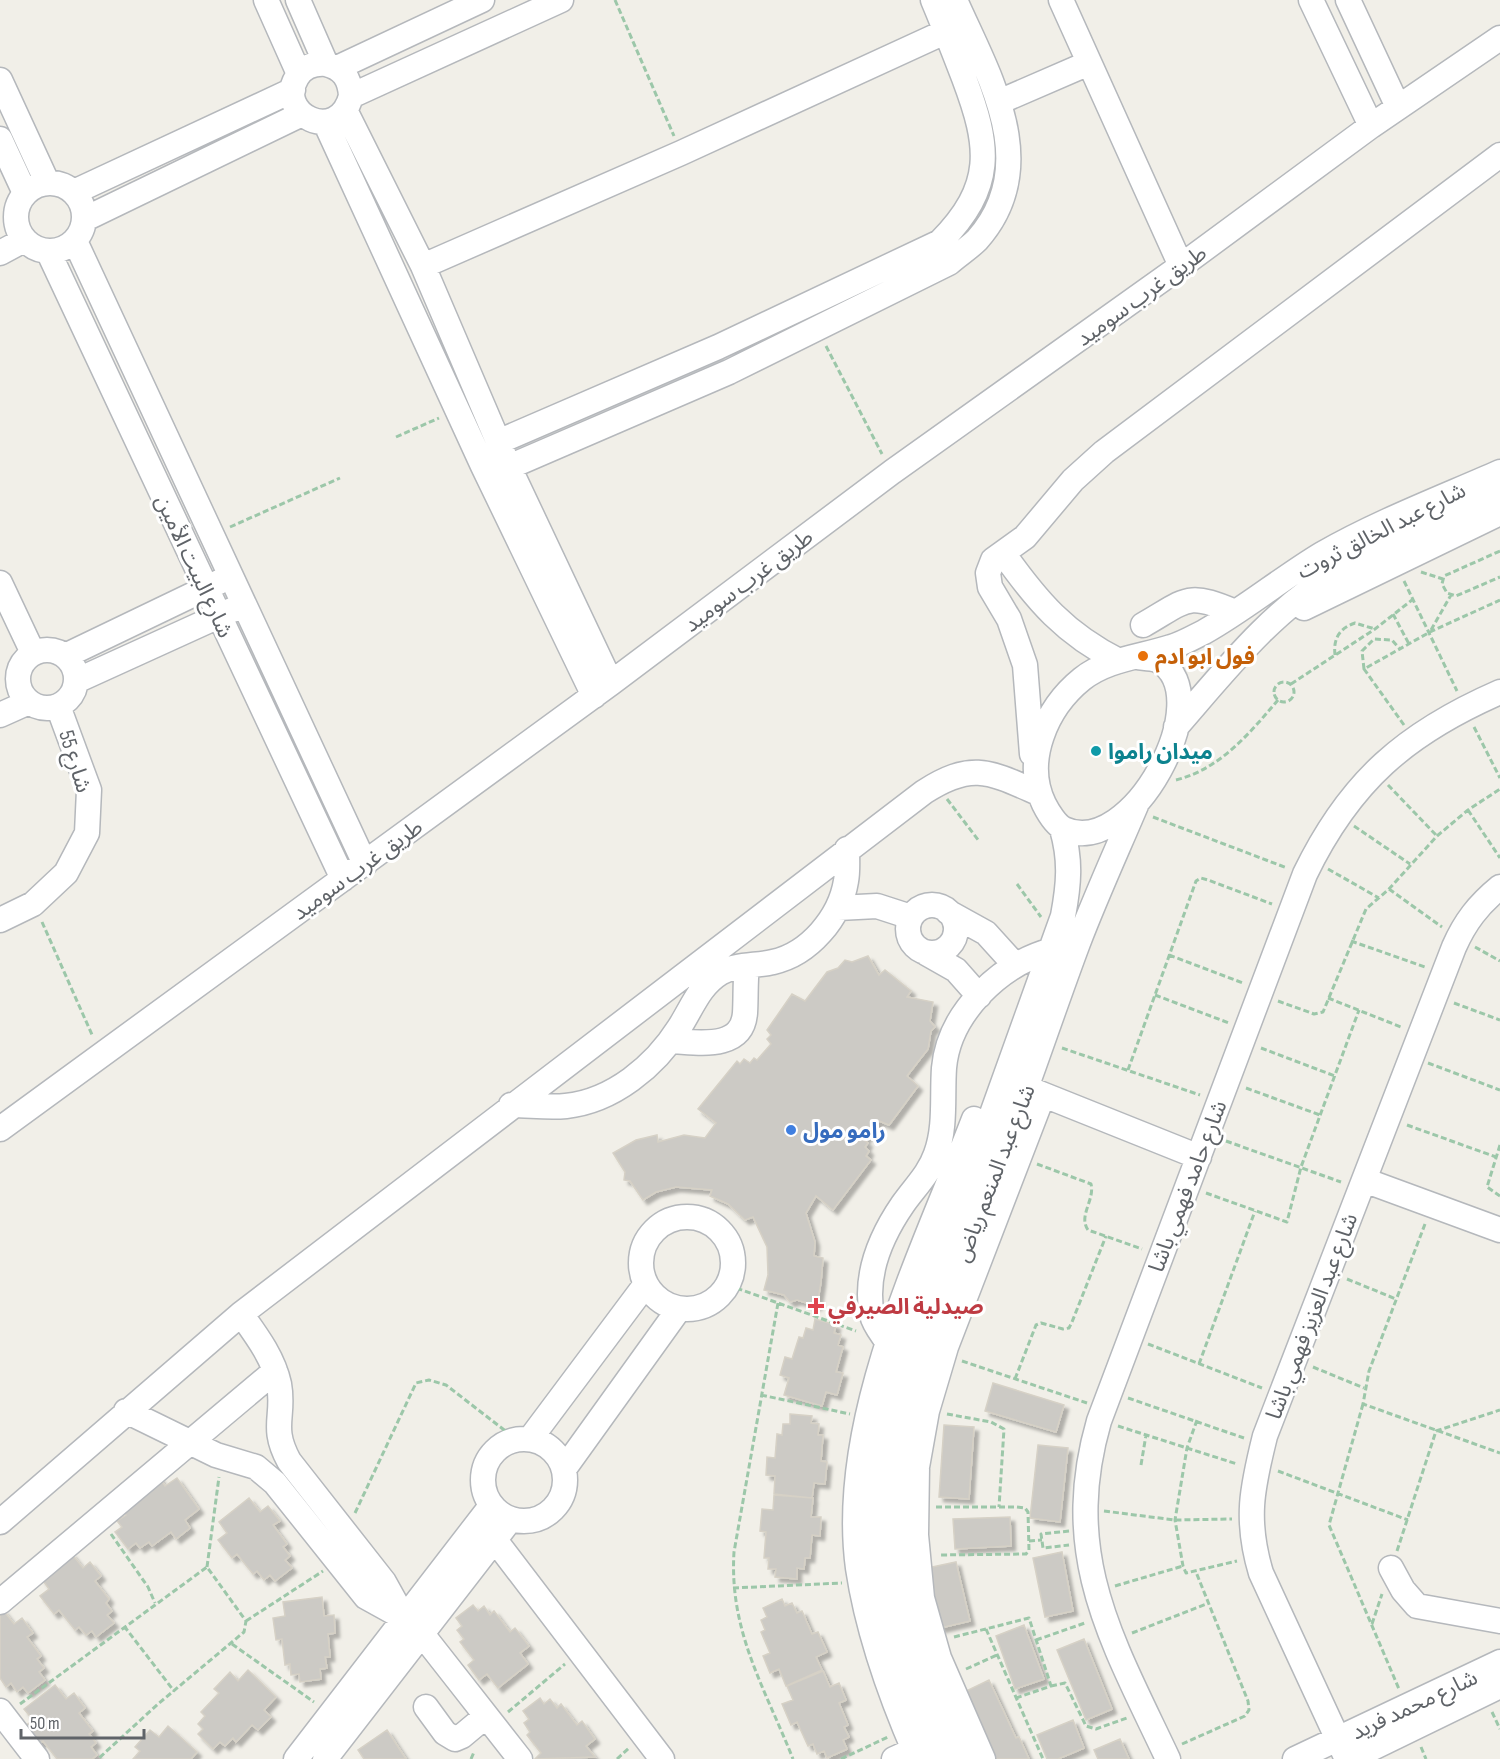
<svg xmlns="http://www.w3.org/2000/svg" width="1500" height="1759" viewBox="0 0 1500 1759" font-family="'Sofia Sans Condensed','Noto Sans Arabic',sans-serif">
  <defs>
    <filter id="shadow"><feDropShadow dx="4.5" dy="4.5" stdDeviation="1.5" flood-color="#0004"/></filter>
  </defs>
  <rect width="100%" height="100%" fill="#f1efe8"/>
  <path fill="#cccac5" stroke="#d6d1c6" stroke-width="1.5" filter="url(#shadow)" d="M868 956 879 975 885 970 911 991 907 997 933 1002 930 1021 935 1027 931 1031 928 1049 907 1076 918 1086 889 1125 879 1121 864 1140 868 1143 865 1147 869 1151 866 1156 871 1160 833 1210 816 1196 806 1213 815 1242 814 1256 823 1258 821 1282 817 1306 797 1300 790 1302 784 1295 764 1290 768 1275 767 1247 753 1217 745 1220 728 1204 710 1196 712 1190 676 1187 656 1192 643 1200 630 1181 624 1180 625 1172 613 1153 636 1140 657 1135 658 1142 684 1135 705 1138 716 1123 698 1109 737 1061 740 1064 744 1059 750 1063 754 1058 757 1060 771 1044 767 1039 771 1035 767 1030 792 994 805 1001 827 972 838 968 845 960 852 962Z
    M815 1319 836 1325 834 1333 841 1335 838 1345 843 1347 836 1372 843 1373 837 1395 826 1392 822 1406 784 1395 789 1378 780 1375 785 1357 792 1359 799 1337 803 1338 806 1328 813 1330Z
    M993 1383 1064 1405 1056 1432 985 1411Z
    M790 1414 812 1416 811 1423 819 1424 818 1435H823L821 1461 827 1462 825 1484 814 1483 812 1498 774 1494 775 1476 766 1475 767 1457 775 1458 777 1434 782 1435 783 1424H790Z
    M944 1425 974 1427 969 1499 939 1497Z
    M1038 1445 1068 1448 1060 1522 1030 1518Z
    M159 1477 165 1486 177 1478 199 1509 185 1520 190 1528 176 1539 171 1532 152 1546 149 1542 140 1548 136 1543 128 1549 115 1532 122 1527 117 1521 126 1515 123 1510Z
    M774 1495 813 1498 811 1517H821L820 1536 812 1535 810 1558H805L804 1569 797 1568V1579L775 1577 776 1569H768L769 1558H764L766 1532 760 1531 762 1509 773 1510Z
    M249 1498 260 1512 268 1506 280 1521 273 1525 287 1544 283 1547 290 1556 285 1560 292 1568 275 1581 270 1575 264 1580 257 1571 253 1574 237 1554 232 1558 218 1540 227 1533 219 1522Z
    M1010 1517 1011 1546 955 1549 953 1519Z
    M1062 1552 1073 1611 1045 1617 1033 1558Z
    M71 1553 83 1568 90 1562 101 1576 95 1581 109 1599 106 1603 112 1611 107 1615 114 1623 96 1637 92 1631 86 1635 79 1627 75 1630 59 1610 54 1614 40 1596 49 1589 41 1578Z
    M956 1562 970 1621 940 1628 927 1568Z
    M322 1597 324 1616 334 1615 335 1633 328 1634 330 1657H325L327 1668 320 1669 321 1679 300 1682 299 1674 291 1675 290 1664 285 1665 282 1639 276 1640 273 1618 285 1616 283 1602Z
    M782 1599 785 1606 792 1603 797 1613 802 1611 812 1634 818 1632 827 1652 816 1657 822 1670 786 1686 779 1669 770 1673 763 1656 770 1653 761 1632 765 1630 761 1620 767 1617 763 1608Z
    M473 1605 478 1611 484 1606 490 1615 494 1611 510 1632 515 1628 529 1646 520 1653 528 1664 498 1688 487 1674 479 1680 468 1665 474 1660 460 1642 464 1639 457 1630 462 1626 456 1618Z
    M3 1610 14 1624 22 1618 33 1633 27 1637 41 1656 37 1659 44 1668 39 1672 45 1680 28 1693 23 1687 17 1692 11 1683 6 1687 0 1678V1612Z
    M1024 1625 1044 1679 1015 1689 996 1636Z
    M1084 1639 1112 1709 1086 1720 1057 1650Z
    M248 1670 276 1697 264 1710 271 1717 258 1730 252 1725 236 1742 233 1738 225 1746 220 1742 213 1749 198 1734 203 1729 198 1724 205 1716 201 1712 219 1693 214 1689 230 1672 238 1681Z
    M823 1671 830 1687 839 1683 846 1700 839 1703 848 1725 844 1727 849 1737 843 1740 847 1749 827 1758 824 1751 817 1754 813 1744 808 1746 797 1722 791 1725 782 1704 793 1700 787 1686Z
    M989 1680 1016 1738 1019 1737 1029 1759H996L964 1692Z
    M55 1685 66 1699 74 1693 85 1708 79 1713 93 1731 89 1734 96 1743 91 1747 97 1755 92 1759H57L43 1741 38 1745 24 1727 33 1720 24 1709Z
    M540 1698 544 1704 550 1699 557 1708 561 1704 577 1725 582 1721 595 1739 586 1746 595 1757 535 1759 541 1753 527 1735 530 1732 524 1723 529 1719 523 1711Z
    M1073 1720 1084 1748 1058 1759H1047L1037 1735Z
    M168 1726 197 1752 191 1759H133L140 1751 135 1747 150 1730 159 1737Z
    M387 1730 406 1759H364L358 1750Z
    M1120 1739 1129 1759H1098L1094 1750Z"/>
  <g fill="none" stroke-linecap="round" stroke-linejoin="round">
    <defs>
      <path id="minor" d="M266 0 299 74
        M298 0 326 64
        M1061 0 1181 266
        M1311 0 1371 126
        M1348 0 1398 107
        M337 68 482 0
        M0 80 47 182
        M351 96C350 79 343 68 326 64 314 63 303 67 297 77 274 114 338 146 351 96L561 0
        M999 102 1089 63
        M345 110 423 266 509 467 611 683
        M325 122 483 466 594 696
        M0 139 25 193
        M16 217a34 34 0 1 1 68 0a34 34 0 1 1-68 0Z
        M74 192 293 90
        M85 219 302 114
        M75 241 365 864
        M48 251 343 879
        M0 253 24 240
        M423 266 681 153 960 25
        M498 442 718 347 940 242C995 186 990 147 964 78 954 52 944 26 933 0
        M509 467 729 372 949 263C958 255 969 248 977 240 1044 165 988 75 955 0
        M1003 553C1037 601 1065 634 1119 661
        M0 583 33 653
        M1304 608 1500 513
        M1143 625C1187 600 1186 591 1235 612
        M18 679a29 29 0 1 1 58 0a29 29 0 1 1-58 0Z
        M65 656 219 582
        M1137 657C1143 658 1154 658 1159 661 1220 696 1131 861 1064 829 1056 825 1048 812 1044 804 1023 761 1046 708 1082 679 1107 659 1141 657 1171 647 1182 644 1194 637 1204 632 1245 609 1282 578 1322 554 1378 522 1441 498 1500 472
        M76 681 232 610
        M0 715 29 702
        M1176 727C1224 672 1272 610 1336 573 1388 542 1445 519 1500 494
        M1032 754 1025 665 1009 619 990 587 988 573 993 560 1025 537 1073 480 1104 452 1500 155
        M908 929a24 24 0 1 1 48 0a24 24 0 1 1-48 0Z
        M838 908 877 906 911 917
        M948 912 986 933 1015 965
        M0 920 33 904 66 873 87 833 89 790 58 706
        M926 953 956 970 979 996
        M671 1041C697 1042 742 1051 745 1013 746 997 745 982 747 966
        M1029 1089 1199 1157
        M511 1105C529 1105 548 1108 566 1106 613 1101 655 1066 679 1028 692 1008 699 986 720 973 735 964 756 966 773 962 809 954 840 918 846 881 848 871 847 860 847 849
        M0 1129 611 683 892 472 1181 266 1371 126 1500 38
        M1364 1180 1500 1230
        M641 1263a46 46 0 1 1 92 0a46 46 0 1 1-92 0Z
        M241 1314C256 1335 273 1357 279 1384 285 1417 270 1426 289 1461L384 1582 404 1618
        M888 1343C883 1335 874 1325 872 1315 864 1275 881 1236 903 1204 915 1187 929 1174 936 1154 946 1127 942 1097 944 1068 949 1012 1001 964 1052 950
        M126 1411 216 1455 256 1467 275 1483 366 1597 404 1618 422 1634 520 1759
        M483 1480a41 41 0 1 1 82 0a41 41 0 1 1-82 0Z
        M530 1439 646 1284
        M564 1469 679 1309
        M0 1522 241 1314 924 792C972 761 990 772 1038 793
        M495 1540 662 1759
        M1391 1568 1403 1590 1417 1606 1500 1621
        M0 1602 275 1371
        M426 1707 445 1733 455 1739 462 1736 486 1716
        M0 1711 37 1759
        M296 1759 491 1506
        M325 1759 510 1520
        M894 1759 914 1750
        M918 1759C891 1698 868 1635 858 1568 838 1421 922 1254 974 1119
        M940 1759 915 1701 898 1650 887 1607 878 1536 881 1457 899 1373 1063 916C1069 884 1071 860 1062 829
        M962 1759C929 1685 903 1619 897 1537 888 1408 963 1253 1009 1134 1033 1071 1054 1007 1078 943 1096 896 1117 850 1137 803
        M983 1759 939 1658 922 1598 916 1535 917 1467 927 1411 946 1347 1043 1095
        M1168 1759C1112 1640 1060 1556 1099 1421L1305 874C1350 781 1406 733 1500 692
        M1295 1759 1500 1662
        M1347 1759 1261 1573C1245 1520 1252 1488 1265 1436L1454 947C1465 922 1478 905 1500 887
        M1350 1759 1500 1686"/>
    </defs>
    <use href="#minor" stroke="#b5b8bc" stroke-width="27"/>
    <path stroke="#9cc7a9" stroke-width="3" stroke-dasharray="6 3" stroke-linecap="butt" d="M615 0 674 136
      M826 346 882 454
      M396 437 439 418
      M230 527 340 478
      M1500 551 1444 576 1442 584 1447 593 1456 596 1500 577
      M1421 572 1443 579
      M1404 581 1457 691
      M1393 614 1409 644
      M1431 630 1451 595
      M1335 655C1333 638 1340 628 1355 623L1375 629
      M1364 669 1362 651 1374 639 1392 640 1400 649
      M1274 692a10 10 0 1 1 20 0a10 10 0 1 1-20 0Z
      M1291 684 1375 629 1412 600
      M1404 725 1364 669 1430 632 1500 600
      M1474 727 1500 778
      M1176 780C1220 769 1249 734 1278 700
      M1388 785 1437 836
      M947 799 979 841
      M1468 810 1500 858
      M1153 817 1287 868
      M1354 826 1410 864
      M1328 869 1379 898
      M1017 884 1041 917
      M1389 889 1442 927
      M42 922 93 1037
      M1351 941 1425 967
      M1475 947 1500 961
      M1169 955 1243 983
      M1155 995 1229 1023
      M1328 998 1401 1027
      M1278 1001 1314 1014 1323 1012 1366 909 1389 889 1437 836 1468 810 1500 789
      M1454 1003 1500 1020
      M1062 1048 1200 1095
      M1261 1048 1335 1076
      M1428 1063 1500 1090
      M1128 1070 1196 881 1201 878 1208 880 1272 904
      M1246 1088 1320 1115
      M1407 1125 1496 1157
      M1226 1141 1341 1182
      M1500 1145 1487 1187 1500 1196
      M1037 1164 1091 1184C1095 1200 1078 1216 1088 1230L1142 1249
      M1206 1193 1287 1222 1301 1167 1359 1010
      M1425 1224 1369 1371 1363 1404 1500 1453
      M1347 1279 1396 1299
      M728 1285 856 1331
      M778 1303 734 1552C729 1632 765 1688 793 1759
      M1148 1344 1262 1388
      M962 1361 1087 1403
      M1199 1364 1255 1211
      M1313 1367 1364 1388
      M1015 1379 1036 1325 1041 1323 1063 1329 1069 1328 1072 1322 1106 1236
      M761 1395 850 1414
      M1128 1398 1244 1438
      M1363 1404 1329 1525 1399 1689
      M947 1414 991 1422 1004 1429 999 1507
      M1197 1420 1187 1448 1175 1520 1183 1566 1186 1573 1237 1561
      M1118 1426 1237 1464
      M1141 1465 1146 1435
      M1278 1471 1408 1520
      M936 1507H1017L1025 1508 1028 1512 1029 1550 1026 1554 939 1555
      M1104 1511 1175 1520 1232 1519
      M355 1513 416 1383 429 1380 446 1385 512 1436
      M1069 1531 1041 1534 1043 1548 1069 1545
      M111 1534 148 1587 155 1603
      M1029 1541 1042 1540
      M1397 1551 1436 1431 1500 1410
      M207 1567 219 1477
      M1115 1586 1183 1566
      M733 1588 842 1583
      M246 1621 323 1571
      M1372 1624 1382 1594
      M124 1626 174 1691
      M986 1629 1043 1759
      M1132 1633 1209 1603
      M954 1637 1029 1618 1051 1686 1016 1698
      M1036 1640 1085 1623
      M232 1644 314 1702
      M966 1669 997 1655
      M1051 1686 1065 1683 1086 1726 1096 1729 1127 1718
      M20 1704 207 1567 246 1621 244 1632 158 1704 98 1759
      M508 1712 565 1664
      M1492 1712 1500 1729
      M1182 1744 1245 1716 1249 1710 1248 1701 1196 1572
      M1421 1747 1426 1759
      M471 1759 474 1752
      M617 1759 629 1748
      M841 1759 888 1737"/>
    <use href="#minor" stroke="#fff" stroke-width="24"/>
  </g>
  <circle fill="#e8710a" stroke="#fff" stroke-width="2" cx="1143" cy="656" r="6"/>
  <circle fill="#0f9aa8" stroke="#fff" stroke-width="2" cx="1096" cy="751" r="6"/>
  <circle fill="#3f7fe0" stroke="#fff" stroke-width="2" cx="791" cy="1130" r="6"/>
  <path fill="#e0444e" stroke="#fff" stroke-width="2" d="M813 1297h6v6h6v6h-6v6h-6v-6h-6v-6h6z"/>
  <g text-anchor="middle" stroke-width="6" stroke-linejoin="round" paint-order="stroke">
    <g font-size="22" fill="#5f6368" stroke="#fff">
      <text transform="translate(1141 295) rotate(-36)" y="8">طريق غرب سوميد</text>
      <text transform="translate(1381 530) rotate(-27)" y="8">شارع عبد الخالق ثروت</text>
      <text transform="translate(195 566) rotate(65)" y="8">شارع البيت الأمين</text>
      <text transform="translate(748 580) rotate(-37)" y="8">طريق غرب سوميد</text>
      <text transform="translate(76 761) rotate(73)" y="8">شارع 55</text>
      <text transform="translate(357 869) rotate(-36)" y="8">طريق غرب سوميد</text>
      <text transform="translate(994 1173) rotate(-69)" y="8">شارع عبد المنعم رياض</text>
      <text transform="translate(1187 1186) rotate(-69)" y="8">شارع حامد فهمي باشا</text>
      <text transform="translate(1311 1316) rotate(-69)" y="8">شارع عبد العزيز فهمي باشا</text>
      <text transform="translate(1414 1704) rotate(-25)" y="8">شارع محمد فريد</text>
    </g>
    <g font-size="22" font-weight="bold" fill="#c56008" stroke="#fff" text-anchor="start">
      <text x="1155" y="664">فول ابو ادم</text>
    </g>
    <g font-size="22" font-weight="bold" fill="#0d838f" stroke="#fff" text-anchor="start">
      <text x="1108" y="759">ميدان راموا</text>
    </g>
    <g font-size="22" font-weight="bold" fill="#366cbe" stroke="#fff" text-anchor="start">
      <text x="803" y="1138">رامو مول</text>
    </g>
    <g font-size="22" font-weight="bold" fill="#be3a42" stroke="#fff" text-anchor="start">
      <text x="828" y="1314">صيدلية الصيرفي</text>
    </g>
  </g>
  <path d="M21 1729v9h123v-9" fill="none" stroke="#5f6368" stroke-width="3"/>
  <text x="30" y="1729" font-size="18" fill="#5f6368" stroke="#ffffff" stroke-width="4.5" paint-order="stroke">50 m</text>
</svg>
